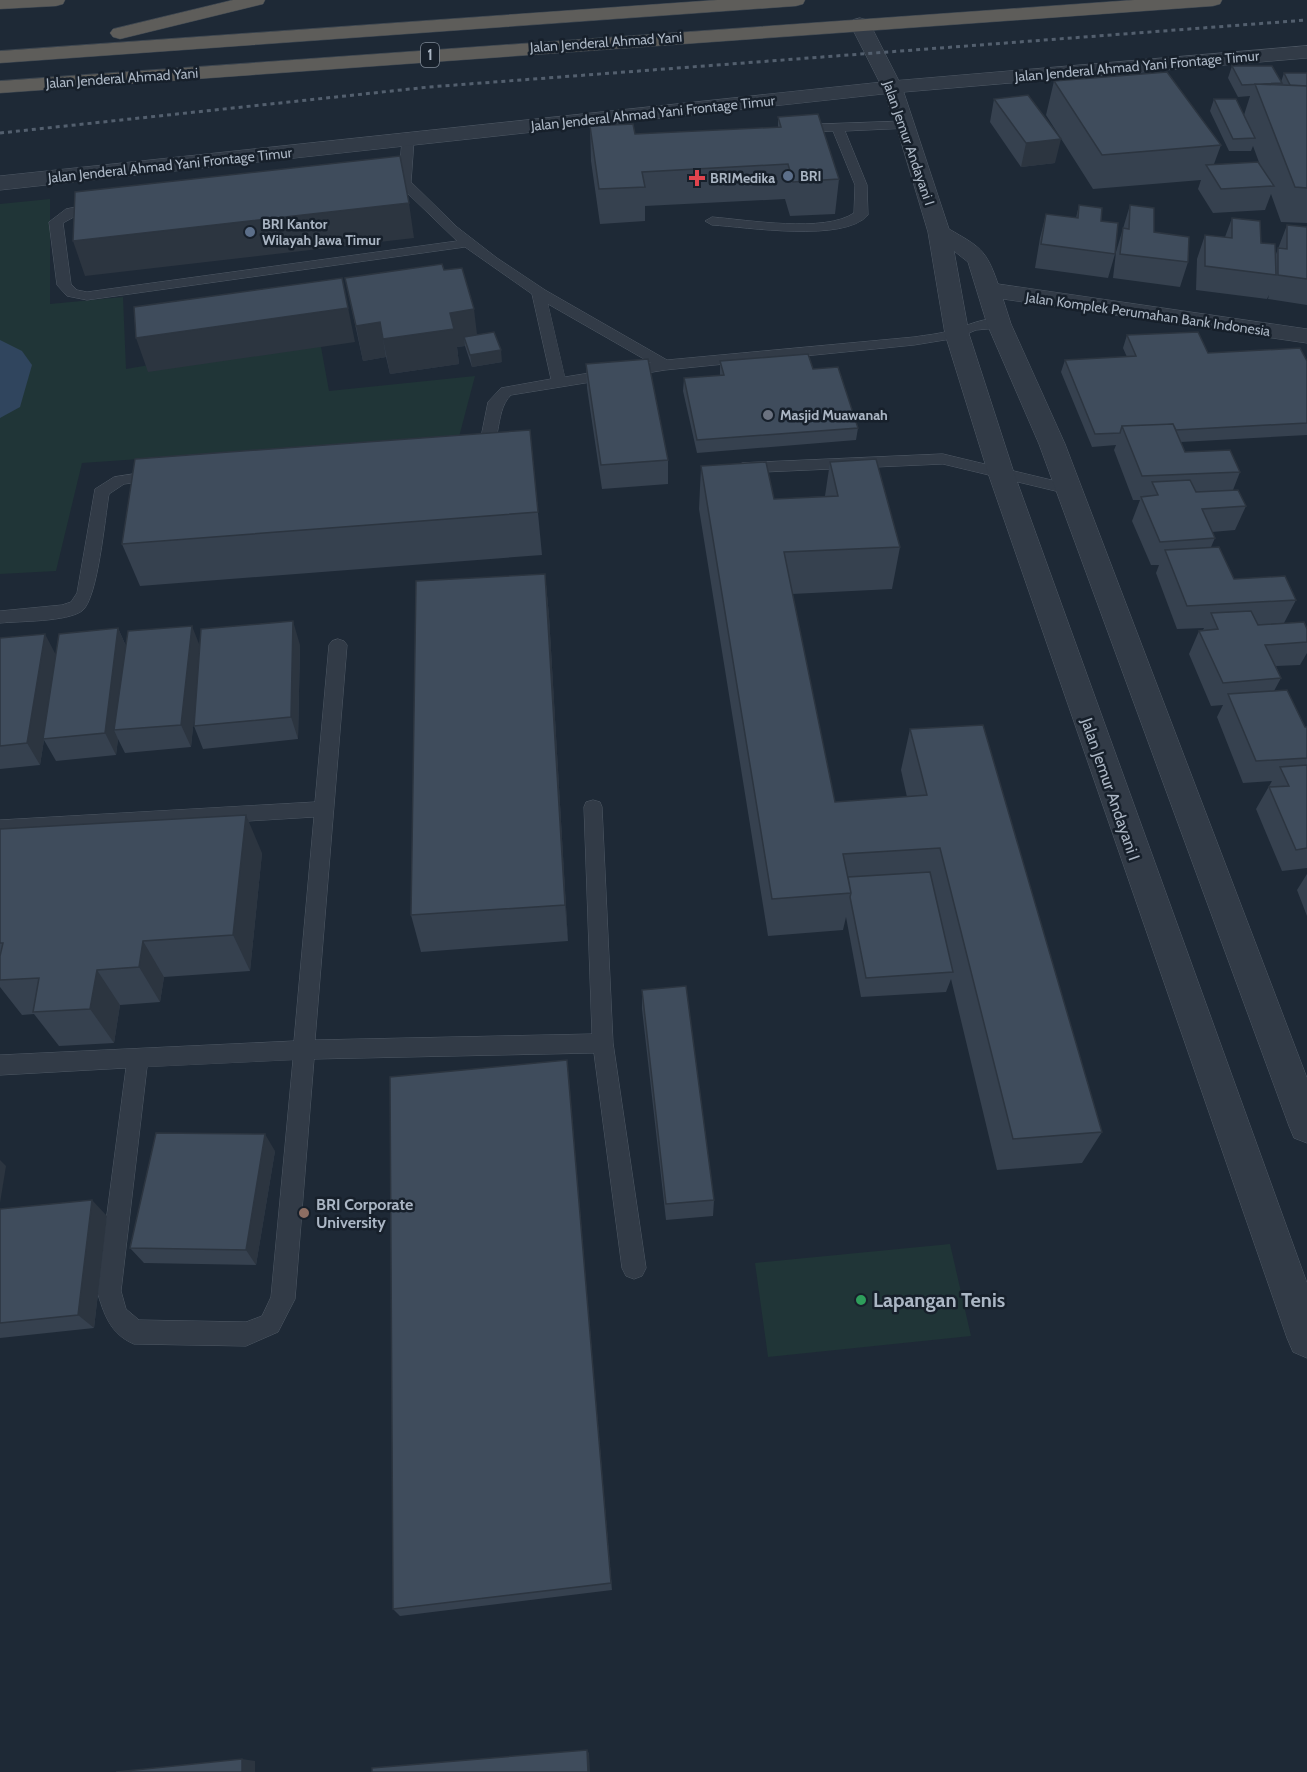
<svg xmlns="http://www.w3.org/2000/svg" width="1307" height="1772" viewBox="0 0 1307 1772" font-family="Cabin,sans-serif">
  <rect width="100%" height="100%" fill="#1e2936"/>
  <path fill="#203537" d="M50 199V304L123 297 126 369 319 336 329 391 475 376 459 437 82 463 56 571 0 574V204Z
    M950 1244 971 1336 768 1357 755 1263Z"/>
  <path fill="#30455e" d="M0 340 22 351 32 365 20 407 0 418Z"/>
  <g fill="none" stroke-linecap="round" stroke-linejoin="round">
    <defs>
      <path id="service" d="M906 121 910 122V128L845 131 867 185 868 215C844 243 747 227 712 225L705 221 712 217C748 220 825 233 854 213L855 185 833 131 797 133 791 129 797 125Z
        M408 136 414 140 411 182 457 227 497 258 545 290 667 360 914 337C926 335 940 334 952 330 966 327 994 311 1006 324L999 328 976 330 957 338 914 345 665 370 511 395C492 413 505 453 478 460L470 455 479 447 488 402 501 388 551 379 532 294 465 247 87 300 67 296 57 285 49 222 66 209 100 202 105 203 107 206 105 209 81 213 63 223 71 284 77 290 87 292 457 241 400 186 375 182 374 179 380 175 399 177 402 140ZM548 304 651 363 565 377Z
        M943 454 1068 484 1074 485 1076 489 1074 493 1068 494 943 464 742 473 734 468 742 463Z
        M159 470 165 471 167 475 165 479 124 484 109 494C105 517 98 599 82 611 66 622 21 621 0 623V611L62 605 71 602 77 593 95 489 114 477Z
        M338 639 344 641 347 645 315 1040 592 1034 584 807 586 802 593 800 600 802 602 807 613 1043 646 1268 642 1276 634 1279 626 1276 622 1268 594 1053 314 1059 295 1299 278 1332 246 1346 134 1344C110 1334 104 1314 97 1291L126 1068 0 1075V1055L294 1041 314 817 0 836V820L315 802 329 645 332 641ZM293 1060 271 1297 262 1316 246 1322 139 1320 126 1309 121 1291 147 1067Z"/>
      <path id="minor" d="M860 18 867 20 870 24 902 87 949 229C980 247 986 249 998 284L1307 329V343L1003 299 1011 324 1065 444 1307 1078V1143L1294 1138 1289 1126 1039 444 987 324 968 262 954 251 969 334 1014 473 1307 1283V1358L1293 1352 1287 1338 988 473 945 334 928 232 896 125 882 87 850 24 853 20Z"/>
      <path id="tertiary" d="M1307 46V58L892 93 0 190V176L892 81Z"/>
      <path id="trunk" d="M0 0H65L63 4 56 6 0 9Z
        M233 0H265L263 4 120 39 113 37 110 33 113 29Z
        M717 0H805L803 4 796 6 0 63V51Z
        M1134 0H1222L1220 4 1213 6 0 93V81Z"/>
    </defs>
    <use href="#service" stroke="#4f5965" stroke-width="1"/>
    <use href="#minor" stroke="#4f5965" stroke-width="1"/>
    <use href="#tertiary" stroke="#4f5965" stroke-width="1"/>
    <use href="#trunk" stroke="#3c4651" stroke-width="1"/>
    <use href="#service" fill="#323b47" fill-rule="evenodd"/>
    <use href="#minor" fill="#323b47" fill-rule="evenodd"/>
    <use href="#tertiary" fill="#323b47" fill-rule="evenodd"/>
    <use href="#trunk" fill="#5e5d5a" fill-rule="evenodd"/>
    <path stroke="#535f6e" stroke-width="3" stroke-dasharray="4 4" stroke-linecap="butt" d="M0 133 429 87 1307 20"/>
  </g>
  <path fill="#36414f" d="M1232 66 1281 82 1284 73H1307V223L1281 222 1271 194 1265 210 1213 213 1198 189 1201 180 1093 189 1046 115 1054 81 1221 145 1214 164 1260 165 1253 146 1251 151H1229L1210 111 1214 99 1244 115 1250 96 1238 97 1228 78Z
    M994 99 1055 163 1021 167 990 122Z
    M778 117 839 179 835 214 790 216 785 199 645 206V221L600 224 591 161 590 126 635 134 778 127Z
    M1079 205 1101 221 1115 254 1108 278 1035 268 1040 238 1046 214 1076 218Z
    M1130 205 1154 232 1188 262 1180 287 1113 278 1116 252Z
    M1232 218 1276 254 1287 225 1307 227V305L1268 299 1269 295 1267 299 1196 290 1197 259 1205 235 1225 237Z
    M444 270 477 335 502 362 472 367 465 346 457 347 459 364 390 374 386 357 363 361 345 278Z
    M1127 335 1208 353 1307 361V435L1181 442 1185 452 1240 472 1233 490 1246 506 1235 530 1212 532 1215 538 1211 547 1234 579 1296 600 1284 623 1258 625 1307 629V653L1300 665 1276 666 1281 678 1274 691 1305 727H1307V868L1282 871 1256 809 1272 781 1243 783 1217 717 1223 705 1211 706 1189 654 1199 631 1203 630 1204 628 1177 629 1156 573 1159 565H1151L1132 521 1140 500H1133L1114 450 1116 445 1092 447 1061 372 1065 360 1127 357 1123 348Z
    M720 361 813 369 858 428 856 440 697 453 683 391 684 378 720 376Z
    M586 364 668 460V484L602 489 587 388Z
    M530 430 542 555 140 586 122 544Z
    M830 462 900 547 892 589 792 594 835 802 907 797 901 770 910 729 1102 1132 1082 1163 997 1170 951 979 946 992 861 997 846 917 843 930 768 936 699 509 701 466 774 499 825 496Z
    M545 574 549 616 568 941 421 952 411 915Z
    M118 628 126 646 200 647 300 645 298 739 203 749 194 726 197 687 191 747 125 753 118 739 116 755 56 761 44 740 40 765 0 769V638L56 655Z
    M0 829 262 853 250 971 164 977 160 1002 120 1005 114 1043 59 1046 34 1014 22 1015 0 987Z
    M1307 874V916L1297 890Z
    M642 990 714 1200 713 1216 666 1220 642 1009Z
    M567 1060 612 1590 400 1616 393 1609Z
    M275 1151 256 1265 144 1263 130 1248Z
    M0 1209 107 1216 94 1328 0 1338Z"/>
  <path fill="#2c3540" d="M1061 139 1055 163 1021 167 1026 143Z
    M409 203 414 238 85 276 73 241Z
    M342 278 355 342 148 372 136 338Z
    M474 309 478 343 464 337 465 346 457 347 459 364 390 374 383 339 450 313Z
    M380 322 386 357 363 361 356 326Z
    M501 350 502 362 472 367 470 355Z
    M545 574 549 616 568 941 565 905Z
    M293 621 300 645 298 739 291 717Z
    M192 626 201 649 191 747 181 725Z
    M118 628 128 651 114 730 118 739 116 755 105 733Z
    M45 634 57 657 43 739 44 740 40 765 27 743Z
    M246 815 262 853 250 971 233 935Z
    M143 941 164 977 160 1002 139 967Z
    M97 970 120 1005 114 1043 90 1009Z
    M567 1060 569 1078 612 1590 611 1583Z
    M265 1134 275 1151 256 1265 246 1250Z
    M0 1160 6 1166 0 1203Z
    M92 1200 107 1216 94 1328 78 1315Z
    M587 1750 589 1753 590 1772H588Z
    M242 1759 255 1761V1772H242Z"/>
  <path fill="#3f4c5c" stroke="#2c3540" stroke-width="1.5" d="M1232 66H1272L1282 83 1242 85Z
    M1167 72 1221 145 1102 155 1054 81Z
    M1284 73H1307V86L1290 85Z
    M1255 84 1307 86V188L1295 187Z
    M1028 95 1061 139 1026 143 994 99Z
    M1214 99H1236L1255 138 1233 139Z
    M818 114 839 179 793 182 788 164 642 172 645 187 599 189 590 126 633 124 635 134 781 127 778 117Z
    M400 156 409 203 73 241 75 192Z
    M1258 162 1274 186 1221 189 1206 165Z
    M1079 205 1102 208 1101 221 1118 223 1115 254 1041 244 1046 214 1078 218Z
    M1130 205 1154 208V232L1189 237 1188 262 1120 254 1123 228 1129 229Z
    M1232 218 1260 221 1261 243 1275 244 1276 275 1205 266V235L1232 238Z
    M1287 225 1307 227V279L1278 275V248L1287 249Z
    M442 264 444 270 462 268 474 309 450 313 454 329 383 339 380 322 356 326 345 278Z
    M342 278 348 308 136 338 134 307Z
    M494 332 501 350 470 355 464 337Z
    M1198 332 1208 353 1300 348 1307 361V423L1176 430 1173 424 1122 426 1120 433 1095 434 1065 360 1136 356 1127 335Z
    M808 354 813 369 838 367 858 428 697 440 684 378 724 375 720 361Z
    M648 359 668 460 601 465 586 364Z
    M1173 424 1185 452 1230 450 1240 472 1142 476 1122 426Z
    M530 430 538 512 122 544 135 459Z
    M876 459 900 547 784 552 835 802 927 795 910 729 983 725 1102 1132 1013 1139 940 848 843 854 851 893 772 899 701 466 766 462 774 499 838 496 830 462Z
    M1190 480 1196 492 1238 490 1246 506 1202 509 1215 538 1160 542 1141 497 1158 495 1152 482Z
    M1219 547 1234 579 1285 576 1296 600 1187 606 1165 550Z
    M545 574 565 905 411 915 416 581Z
    M1251 611 1258 625 1304 622 1307 629V642L1265 645 1281 678 1223 683 1199 631 1218 629 1211 613Z
    M293 621 291 717 194 726 201 629Z
    M192 626 181 725 114 730 128 631Z
    M118 628 105 733 43 739 59 634Z
    M45 634 27 743 0 746V638Z
    M1287 690 1305 727H1307V758L1256 761 1228 694Z
    M1307 765V848L1296 850 1269 787 1289 786 1280 767Z
    M246 815 233 935 143 941 139 967 97 970 90 1009 33 1012 39 978 0 980V956L3 943H0V829Z
    M930 872 953 972 866 978 850 897 851 893 848 877Z
    M686 986 714 1200 666 1204 642 990Z
    M567 1060 611 1583 393 1609 390 1077Z
    M156 1133 265 1134 246 1250 130 1248Z
    M92 1200 78 1315 0 1323V1209Z
    M587 1750 588 1772H372V1768Z
    M242 1759V1772H116Z"/>
  <g fill="#5c6f8a" stroke="#17202b" stroke-width="2">
    <circle cx="788" cy="176" r="6"/>
    <circle cx="250" cy="232" r="6"/>
  </g>
  <path fill="#e0444e" stroke="#17202b" stroke-width="2" d="M694 169h6v6h6v6h-6v6h-6v-6h-6v-6h6z"/>
  <circle fill="#6b7280" stroke="#17202b" stroke-width="2" cx="768" cy="415" r="6"/>
  <circle fill="#8d6e63" stroke="#17202b" stroke-width="2" cx="304" cy="1213" r="6"/>
  <circle fill="#2e9e5b" stroke="#17202b" stroke-width="2" cx="861" cy="1300" r="6"/>
  <g text-anchor="middle" stroke-width="5" stroke-linejoin="round" paint-order="stroke">
    <g font-size="14" fill="#abb6c4" stroke="#17202b">
      <text transform="translate(606 42) rotate(-4)" y="5">Jalan Jenderal Ahmad Yani</text>
      <text transform="translate(1137 66) rotate(-5)" y="5">Jalan Jenderal Ahmad Yani Frontage Timur</text>
      <text transform="translate(122 78) rotate(-4)" y="5">Jalan Jenderal Ahmad Yani</text>
      <text transform="translate(653 113) rotate(-6)" y="5">Jalan Jenderal Ahmad Yani Frontage Timur</text>
      <text transform="translate(909 143) rotate(71)" y="5">Jalan Jemur Andayani I</text>
      <text transform="translate(170 165) rotate(-6)" y="5">Jalan Jenderal Ahmad Yani Frontage Timur</text>
      <text transform="translate(1148 314) rotate(8)" y="5">Jalan Komplek Perumahan Bank Indonesia</text>
    </g>
    <g font-size="14" font-weight="bold" fill="#abb6c4" stroke="#17202b" text-anchor="start">
      <text x="800" y="181">BRI</text>
      <text x="710" y="183">BRIMedika</text>
      <text x="262" y="229">BRI Kantor<tspan x="262" dy="16">Wilayah Jawa Timur</tspan></text>
      <text x="780" y="420">Masjid Muawanah</text>
    </g>
    <rect fill="#17202b" stroke="#7f8996" stroke-width="1.5" x="421" y="43" width="18" height="24" rx="4.5"/>
    <g font-size="15" font-weight="bold" fill="#abb6c4">
      <text x="430" y="60">1</text>
    </g>
    <g font-size="16" fill="#abb6c4" stroke="#17202b">
      <text transform="translate(1111 789) rotate(71)" y="6">Jalan Jemur Andayani I</text>
    </g>
    <g font-size="16" font-weight="bold" fill="#abb6c4" stroke="#17202b" text-anchor="start">
      <text x="316" y="1210">BRI Corporate<tspan x="316" dy="18">University</tspan></text>
    </g>
    <g font-size="20" font-weight="bold" fill="#abb6c4" stroke="#17202b" text-anchor="start">
      <text x="873" y="1307">Lapangan Tenis</text>
    </g>
  </g>
</svg>
